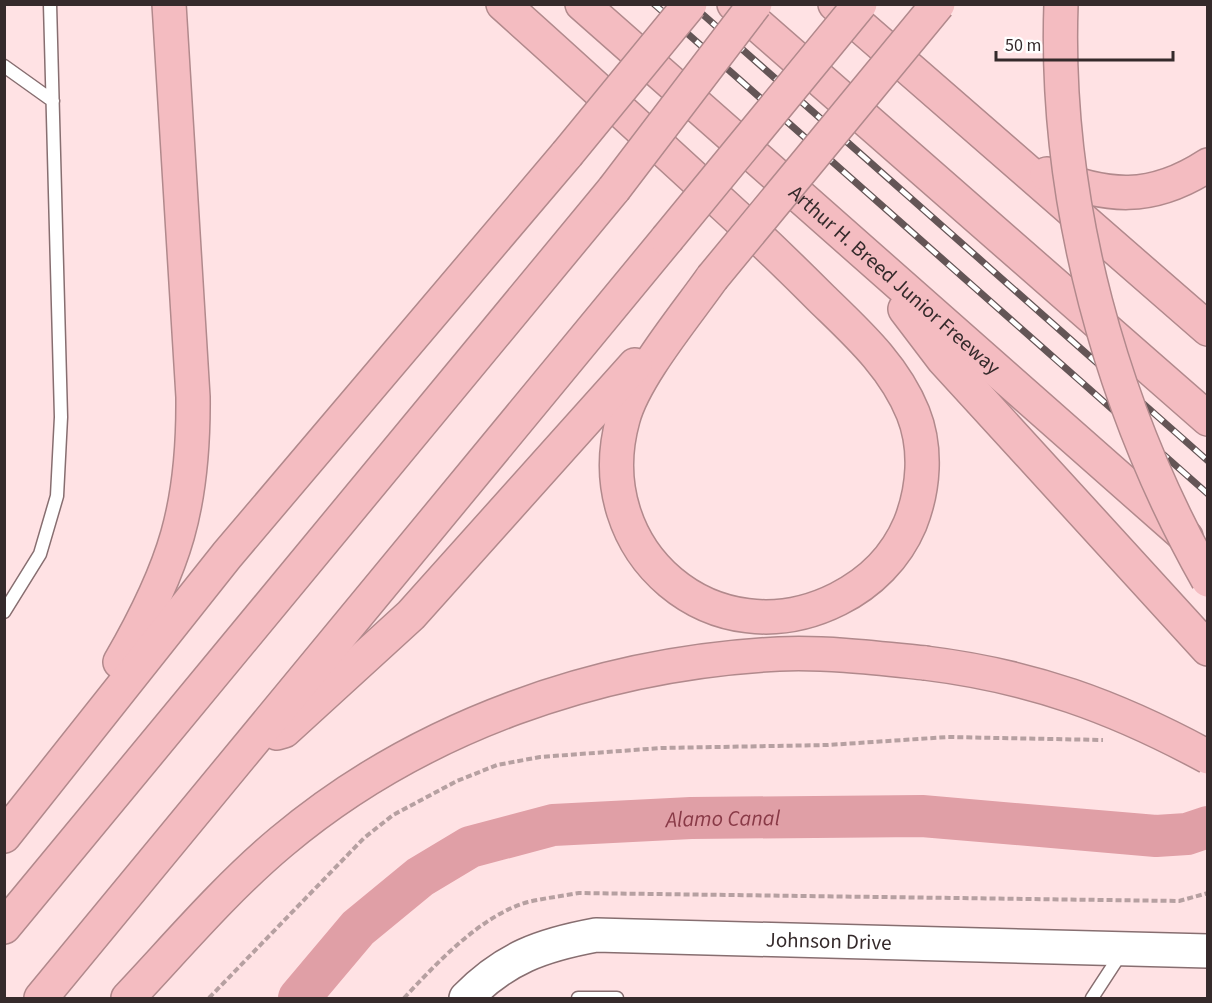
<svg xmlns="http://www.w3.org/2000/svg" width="1212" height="1003" viewBox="0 0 1212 1003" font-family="'Source Sans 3',sans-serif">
  <rect width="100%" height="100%" fill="#ffe2e4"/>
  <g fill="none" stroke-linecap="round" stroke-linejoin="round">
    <path stroke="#e09fa6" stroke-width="42" id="s1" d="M299 998 358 928 420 877 470 847 553 825 691 818 922 816 1156 836 1187 834 1208 827"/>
    <defs>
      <path id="lane" d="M4 66 53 101
        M4 612 40 554 57 496 61 417 50 4
        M578 998H617
        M1092 998 1122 952"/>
      <g id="secondary">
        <path id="s2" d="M466 998C505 958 542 945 596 935L1208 951"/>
      </g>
      <g id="highway">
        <path d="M503 4C578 71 652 139 726 207 759 237 791 268 822 299 857 333 894 366 913 413 927 448 924 489 910 524 896 557 870 583 838 599 715 661 586 552 623 419 634 377 686 315 712 278"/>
        <path id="s3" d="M582 4 1186 537"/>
        <path d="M734 4 1208 419"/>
        <path d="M835 4 1208 329"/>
        <path d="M1047 174C1107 198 1151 202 1208 165"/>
        <path d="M905 309 943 359 1208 649"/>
        <path d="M120 662C175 567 194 507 193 397L169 4"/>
        <path d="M277 733 284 731 411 615 635 365"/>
        <path d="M4 836 227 555 567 154"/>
        <path d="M4 927 614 189"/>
        <path d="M41 998 667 239"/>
        <path d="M128 998C177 946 225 889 281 842 419 726 600 663 779 654 828 652 877 658 925 663"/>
      </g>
    </defs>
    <use href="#lane" stroke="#876e70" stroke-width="15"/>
    <use href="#secondary" stroke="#876e70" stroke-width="36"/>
    <use href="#highway" stroke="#b1898c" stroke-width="36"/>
    <path stroke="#b6a0a1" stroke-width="4" stroke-dasharray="6 3" stroke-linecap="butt" d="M209 998 364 838 393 815 457 781 497 765 540 757 661 748 828 745 948 737 1103 740
      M404 998C436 964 481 915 528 902 545 898 562 896 579 893L1179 901 1208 893"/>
    <use href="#lane" stroke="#fff" stroke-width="12"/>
    <use href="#secondary" stroke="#fff" stroke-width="33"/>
    <use href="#highway" stroke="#f4bcc1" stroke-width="33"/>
    <defs>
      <path id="rail" d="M654 4 1208 494
        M691 4 1208 461"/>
    </defs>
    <use href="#rail" stroke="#645556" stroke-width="7"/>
    <use href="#rail" stroke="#fff" stroke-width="4.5" stroke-dasharray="14" stroke-linecap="butt"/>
    <defs>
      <path id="highway-bridge" d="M1061 4C1054 202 1111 408 1208 580
        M567 154 690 4
        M614 189 755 4
        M667 239 860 4
        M712 278 938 4
        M925 663C1031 676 1114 706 1208 757"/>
    </defs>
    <use href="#highway-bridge" stroke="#b1898c" stroke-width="36" stroke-linecap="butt"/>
    <use href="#highway-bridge" stroke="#f4bcc1" stroke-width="33"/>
  </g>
  <g text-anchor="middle" stroke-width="4.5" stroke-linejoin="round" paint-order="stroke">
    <g font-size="21" fill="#352a2b" stroke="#fff">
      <text dy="7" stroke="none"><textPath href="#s3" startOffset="417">Arthur H. Breed Junior Freeway</textPath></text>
      <text dy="7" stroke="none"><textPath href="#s2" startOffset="380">Johnson Drive</textPath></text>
    </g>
    <g font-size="22" font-style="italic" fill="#893a47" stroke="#fff">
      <text dy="8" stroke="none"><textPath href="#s1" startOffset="486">Alamo Canal</textPath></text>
    </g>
  </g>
  <rect width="1212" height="1003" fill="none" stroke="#352a2b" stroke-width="12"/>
  <path d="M996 51v9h177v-9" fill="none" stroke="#352a2b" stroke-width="3"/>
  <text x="1005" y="51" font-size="18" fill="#352a2b" stroke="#ffffff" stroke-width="4.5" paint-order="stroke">50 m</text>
</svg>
